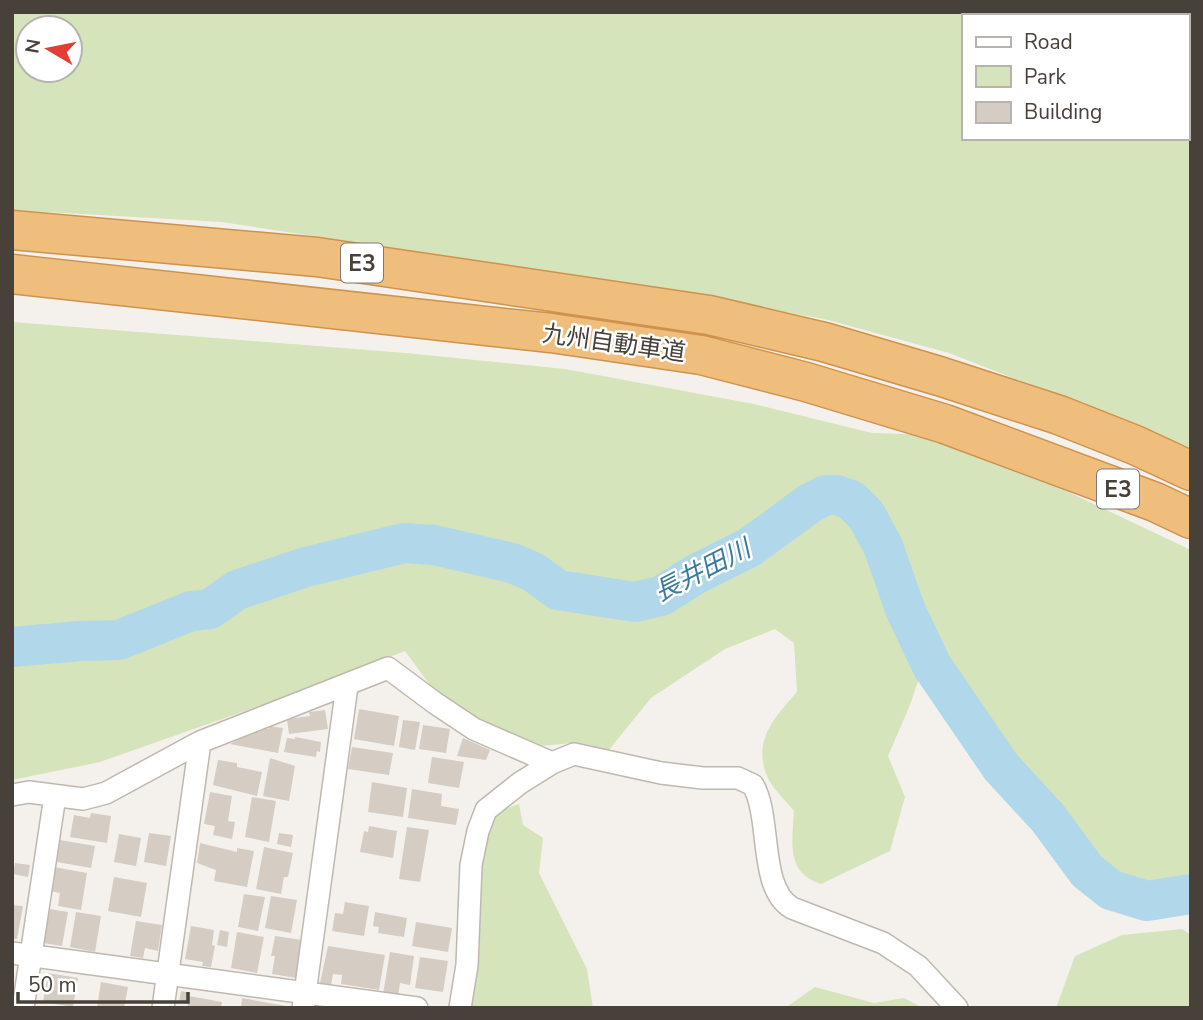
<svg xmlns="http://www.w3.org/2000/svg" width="1203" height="1020" viewBox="0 0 1203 1020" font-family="'Nunito Sans','Noto Sans JP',sans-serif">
  <rect width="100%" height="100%" fill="#f4f1ec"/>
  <path fill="#d5e4ba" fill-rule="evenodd" d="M12 12H1191V448L949 353 828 320 679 292 222 222 12 210ZM963 16H1187V138H963ZM28 28H70V70H28Z
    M12 322 406 353 565 369 754 404 872 433 934 435 1045 481 1191 550V888L1173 893 1123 886 1101 868 1062 826 1008 746 931 643 910 705 888 756 905 797 890 851 821 884C786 873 792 843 794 811 786 801 772 788 767 776 752 740 776 716 797 692L794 643 775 629 725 649 651 698 608 751 573 743 541 746 512 737 441 700 405 651 313 687 100 762 12 780Z
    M519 804 523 825 543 838 539 873 587 969 593 1008H469L480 926 478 869 496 812Z
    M1182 929 1191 935V1008H1056L1075 956 1122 935Z
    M815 987 874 1003 904 998 923 1008H785Z"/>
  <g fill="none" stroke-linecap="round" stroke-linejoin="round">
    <path stroke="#b0d7ea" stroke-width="40" d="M12 647 80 641 119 640 191 611 210 609 237 590 306 567 404 543 434 545 512 563 533 572 558 590 635 602 661 596 696 574 750 547 810 503 826 495H837L851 500 866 515 883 546 905 609 932 666 1001 767 1048 818 1087 871 1111 890 1147 901 1191 894"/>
  </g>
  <path fill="#d5ccc3" d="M359 709 399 716 394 746 354 739Z
    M325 710 328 729 289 734 287 719 310 716 309 712Z
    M403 720 420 722 415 750 399 747Z
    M423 725 450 729 446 753 419 749Z
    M270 726 283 728 278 753 230 744 253 731 260 732V727L269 729Z
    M295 737 321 742 320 752 317 751 316 757 284 752 287 738 295 739Z
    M463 738 490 750 486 760 457 756Z
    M352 747 393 753 389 775 348 769Z
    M432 757 464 762 459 788 428 783Z
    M270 758 295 766 289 801 263 796Z
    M218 760 237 763V767L262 772 257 796 213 785Z
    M372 782 407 788 403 817 368 812Z
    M412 789 442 794 441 806 459 809 456 825 408 818Z
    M210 792 232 796 228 821 235 822 232 839 213 835 215 826 204 824Z
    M252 797 276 801 269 842 245 837Z
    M91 813 111 816 107 843 70 837 74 815 90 818Z
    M369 826 397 831 393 858 360 852 364 831 368 832Z
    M407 827 429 830 420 882 399 879Z
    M149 833 171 836 166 866 144 862Z
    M279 833 293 835 291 847 277 844Z
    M119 834 141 838 136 866 114 862Z
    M60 840 95 846 91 868 57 862Z
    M200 843 237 852V848L254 851 247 887 214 881 216 870 197 863Z
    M264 847 293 853 288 877H284L281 894 256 889Z
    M15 863 30 865 28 877 13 874Z
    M54 867 87 873 81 910 58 906 60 893 50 891Z
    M114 877 147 883 141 917 108 911Z
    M244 894 265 897 258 931 238 927Z
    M271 896 297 900 291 933 265 928Z
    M345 902 369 906 364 936 332 931 335 913 343 914Z
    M12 905 23 906 17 939H12Z
    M49 909 68 912 62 946 43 943Z
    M76 912 101 916 95 952 70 947Z
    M375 912 407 918 404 937 378 933 379 927 373 926Z
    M136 921 162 925 158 951 145 948 143 958 130 956Z
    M416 922 452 928 448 952 412 946Z
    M191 926 214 930 212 945 215 946 211 967 202 966 203 962 185 959Z
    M220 930 229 932 227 947 217 945Z
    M237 932 264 937 257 973 231 968Z
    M275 936 302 940 296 978 272 974 275 956H271Z
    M328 946 385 955 379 990 341 984 342 975 333 974 331 985 320 983Z
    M390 952 414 956 410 985 400 983 398 996 383 994Z
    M420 957 448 961 443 992 415 988Z
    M48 973 78 978 73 1007 43 1002Z
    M101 982 128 987 124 1008H97Z
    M181 991 190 993 189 996 222 1002 221 1008H187L188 1004 179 1002Z
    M242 998 286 1006V1008H241Z"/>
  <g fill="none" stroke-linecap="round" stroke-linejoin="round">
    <defs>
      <path id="minor" d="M12 795 29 792 83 799 106 793 200 742 388 668 435 703 474 729 552 763
        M12 953 417 1008
        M23 1008 55 796
        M163 1008 200 742
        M303 1008 347 686
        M460 1008 467 965 471 865 478 831 486 810 520 783 552 763 574 754 661 773 703 778H738L753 785C772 818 758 888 792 908L883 943 918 966 957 1008"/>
      <path id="motorway" d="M12 230 317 257 709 315 824 342 939 376 1059 415 1135 445 1191 471
        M12 274 551 333 701 355 806 382 945 424 1155 502 1191 519"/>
    </defs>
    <use href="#minor" stroke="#bfb8af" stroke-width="24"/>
    <use href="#motorway" stroke="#ce924d" stroke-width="41"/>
    <use href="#minor" stroke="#fff" stroke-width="21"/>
    <use href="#motorway" stroke="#efbe7d" stroke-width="38"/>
  </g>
  <g text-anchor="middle" stroke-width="5" stroke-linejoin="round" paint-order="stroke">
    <g fill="#fff" stroke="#7f7a75" stroke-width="2">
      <rect x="341" y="243.5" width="42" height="39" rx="5"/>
      <rect x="1097" y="469.5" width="42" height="39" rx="5"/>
    </g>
    <g font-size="23" font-weight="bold" fill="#48413a">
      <text x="362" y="271">E3</text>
      <text x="1118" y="497">E3</text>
    </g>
    <g font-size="24" fill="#48413a" stroke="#fff">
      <text transform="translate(614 343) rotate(8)" y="8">九州自動車道</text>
    </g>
    <g font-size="26" font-style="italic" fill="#3a7a9b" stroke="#fff">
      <text transform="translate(702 570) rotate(-27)" y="9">長井田川</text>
    </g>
  </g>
  <rect width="1203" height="1020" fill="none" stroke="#48413a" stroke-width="28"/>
  <rect x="962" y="14" width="228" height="126" fill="#ffffff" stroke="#b6b3b0" stroke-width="2"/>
  <rect x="976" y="37" width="35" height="10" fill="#ffffff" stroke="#b6b3b0" stroke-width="2"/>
  <text x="1024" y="49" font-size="21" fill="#48413a">Road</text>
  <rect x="976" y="66" width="35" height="21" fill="#d5e4ba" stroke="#b6b3b0" stroke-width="2"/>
  <text x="1024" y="84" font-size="21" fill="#48413a">Park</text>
  <rect x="976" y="102" width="35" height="21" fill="#d5ccc3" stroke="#b6b3b0" stroke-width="2"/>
  <text x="1024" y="119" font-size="21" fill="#48413a">Building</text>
  <g transform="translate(49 49) rotate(280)"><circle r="33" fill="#ffffff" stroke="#b6b3b0" stroke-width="2"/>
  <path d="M0-5L12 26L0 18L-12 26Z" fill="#e33e34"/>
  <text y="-10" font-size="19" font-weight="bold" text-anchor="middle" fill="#48413a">N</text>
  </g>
  <path d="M18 992v10h170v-10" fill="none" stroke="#48413a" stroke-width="3.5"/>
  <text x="28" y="992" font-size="21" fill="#48413a" stroke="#ffffff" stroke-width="5" paint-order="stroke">50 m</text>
</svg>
